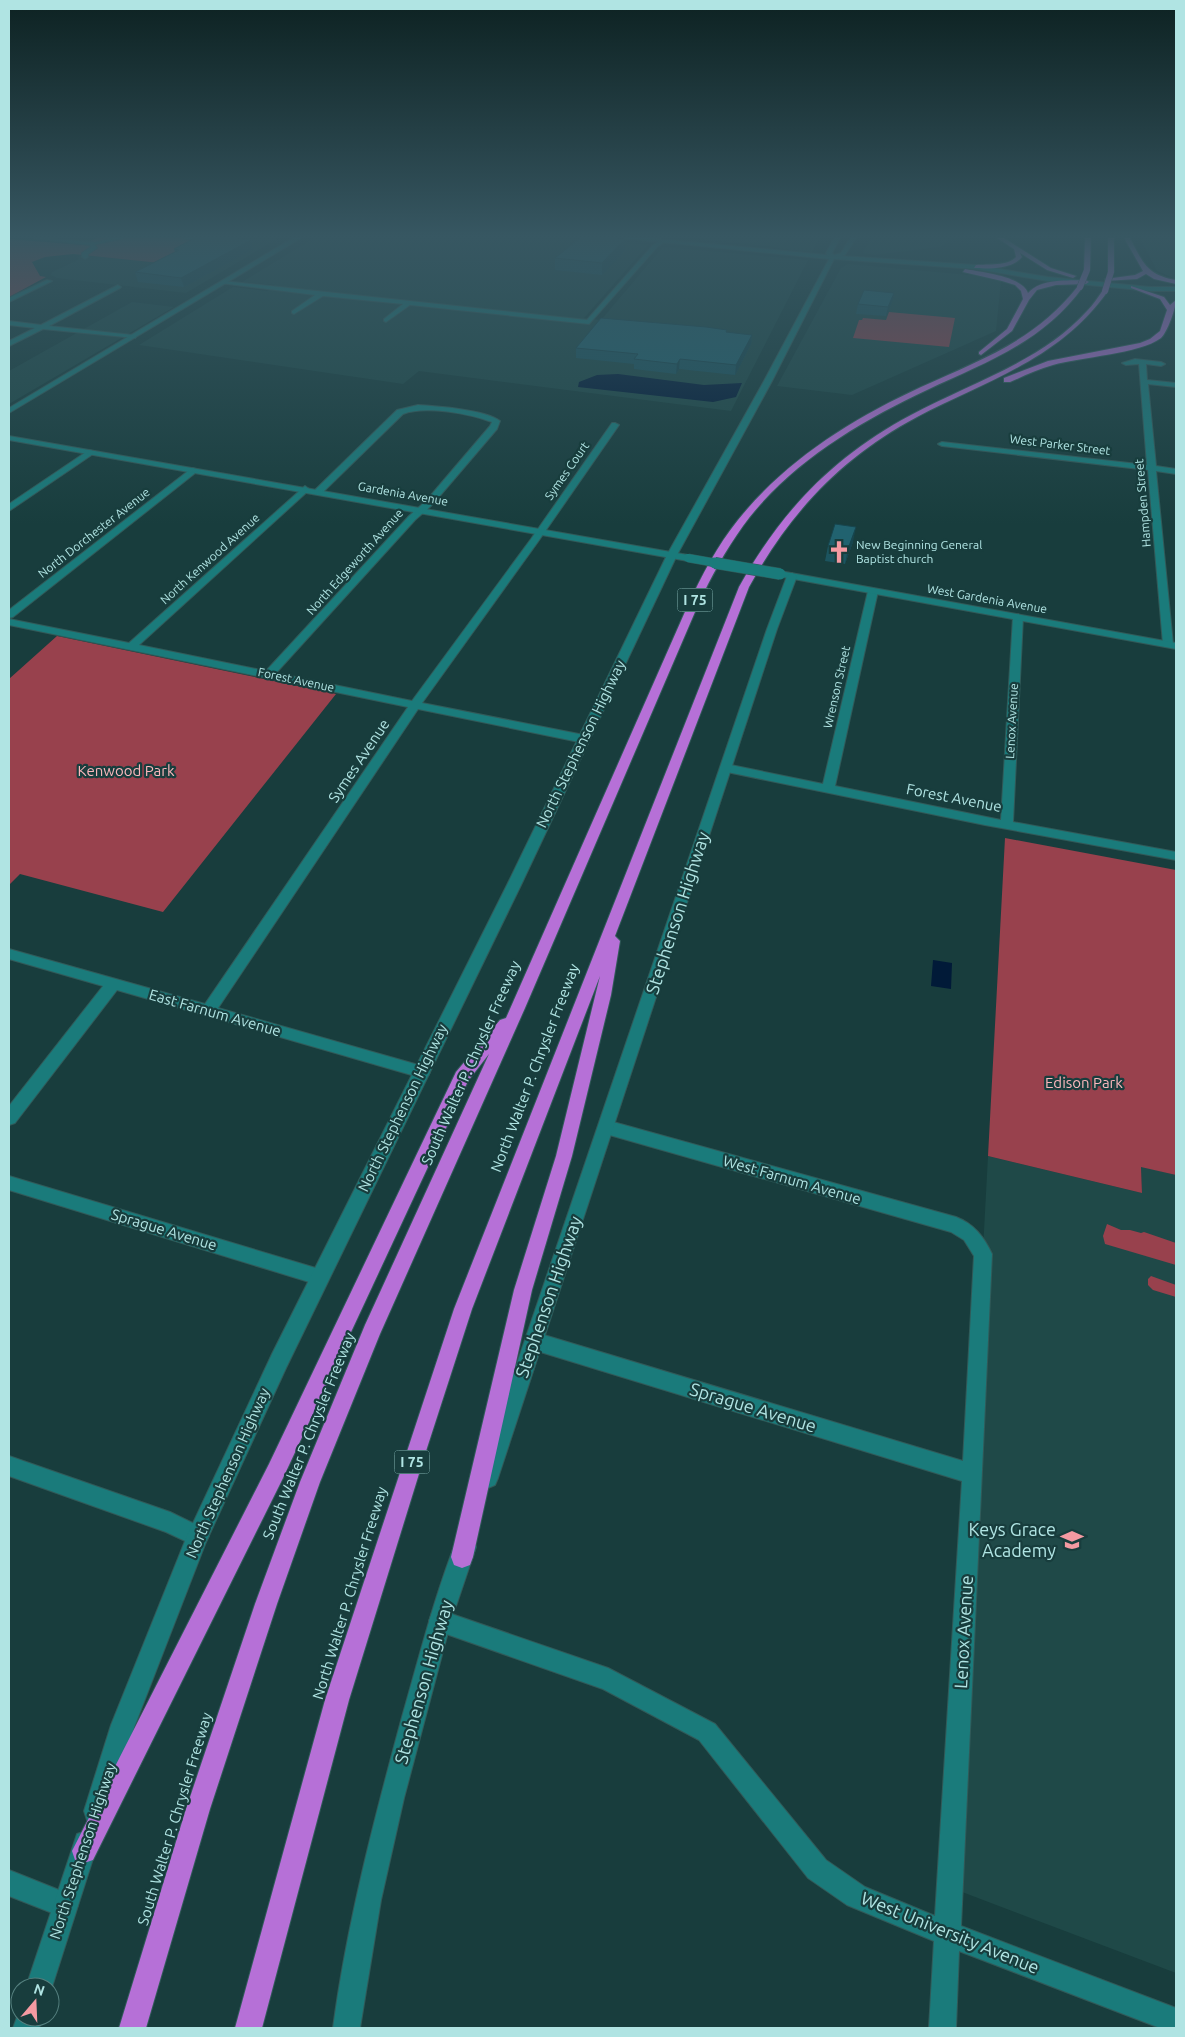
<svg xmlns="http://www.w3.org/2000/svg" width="1185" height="2037" viewBox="0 0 1185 2037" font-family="Ubuntu,sans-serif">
  <rect width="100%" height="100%" fill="#183d3d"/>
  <path fill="#1f4948" d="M205 238H279L186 293 57 278 51 275 52 272 78 260 79 255 160 263Z
    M314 238H574L648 245 584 318 601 320 663 247 808 260 731 411 419 371 403 384 139 345 233 287 267 291 275 285 242 282Z
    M690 238H819L812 252 781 249 775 247Z
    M871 238H956L940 247 875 255 863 253Z
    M1142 238H1176V279L1157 271 1142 242Z
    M848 264 980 276 1001 281 996 331 852 395 777 386 841 268Z
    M132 302 174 307 9 404V371Z
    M988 1156 1142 1193 1141 1166 1176 1175V1973L949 1887Z"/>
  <path fill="#98414d" d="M97 238H205L160 263 73 254 45 257 32 262 40 276 46 277 9 297V239L82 245Z
    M889 312 955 318 949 347 853 338 859 320H862L863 318 886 320Z
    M57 636 336 694 163 912 20 874 9 885V679Z
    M1005 838 1176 870V1175L1141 1167 1142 1193 988 1156Z
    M1107 1224 1121 1230H1130L1141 1233 1144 1232 1176 1243V1265L1105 1244 1103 1236Z
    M1151 1276 1176 1285V1297L1153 1290 1148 1285V1279Z"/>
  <path fill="#011a38" d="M618 374 704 385 742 383 736 397 713 402 578 387 579 382 597 375Z
    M933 960 952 963 951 989 931 986Z"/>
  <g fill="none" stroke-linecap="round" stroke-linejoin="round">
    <defs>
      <path id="pedestrian" d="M113 238H123L92 245 90 244Z
        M182 238H199L212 241 210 242Z"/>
      <path id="minor" d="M34 238 93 242 97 248 88 254V257L85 259 82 257V253L91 247 90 245Z
        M661 240 663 243 657 247 589 324 410 305 386 322 384 321V319L403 304 323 296 294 314 292 313V311L315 295 220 283 223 281 587 320 653 245Z
        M47 280 52 281 9 302V298Z
        M118 285 121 287 120 288 49 326 133 335 136 337 135 338 43 329 9 346V341L35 328 9 325V321L41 325Z
        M1135 359 1161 362 1165 364 1161 366 1146 364 1147 380 1176 383V387L1148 384 1156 466 1176 469V474L1156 471 1173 644 1168 647 1163 644 1148 470 942 446 938 444 942 442 1147 465 1139 364 1126 365 1122 363Z
        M418 405C436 406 486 410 500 421L497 429 432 505 415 520 276 673 412 701 531 539 612 423H615L619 425 537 543 422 703 584 735 590 739 584 743 418 709 218 1008 422 1066 428 1068 430 1072 428 1076 422 1078 117 990 15 1123 9 1125V1106L103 986 9 959V949L205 1004 408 707 9 625V619L129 643 305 486 309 489 308 491 139 645 266 671 409 516 426 501 490 426 492 422C470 414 425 405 403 414L321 494H315V490L397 410Z
        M89 450 96 452 9 511V504Z
        M192 468 199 470 13 617 9 618V610Z
        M873 588 878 591 835 786 1001 820 1013 617 1018 614 1023 617 1013 822 1176 852V860L985 825 722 771 720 768 726 764 823 784 868 591Z
        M606 1120 956 1217C974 1224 984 1237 992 1254L961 1926 1176 2008V2028H1160L959 1951 956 2028H929L934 1941 847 1905 808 1878 699 1740 603 1689 432 1629 429 1621 432 1613 440 1610 608 1668 715 1724 826 1860 865 1887 935 1916 962 1481 534 1350 527 1348 525 1341 527 1334 534 1332 963 1461 974 1256 964 1240 951 1232 606 1134 600 1132 598 1127 600 1122Z
        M9 1176 319 1269 325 1271 328 1277 325 1283 319 1285 9 1190Z
        M9 1456 170 1512 205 1529 209 1536 205 1543 198 1547 166 1532 9 1476Z
        M9 1870 74 1896 78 1905 74 1914 65 1918 9 1896Z"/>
      <path id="tertiary" d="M293 238H301L9 413V408Z
        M9 436 688 555 693 558 688 561 9 440Z
        M780 571 1176 643V649L777 576 775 574Z"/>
      <path id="secondary" d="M622 238H647L827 255 826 253 834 238H840L832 253 834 255 841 253 850 238H856L845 255 842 256 976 265 1048 277 1150 287H1176V291H1150L1048 281 976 269 834 259 772 381 677 555 521 885 286 1368 206 1542 135 1725 105 1820 96 1823 87 1820 84 1811 111 1725 187 1536 272 1354 507 885 667 555 764 381 829 259Z
        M792 573 797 576 777 629 498 1478 495 1485 488 1488 481 1485 478 1478 767 629 787 576Z
        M465 1536 473 1539 476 1547 451 1621 404 1798 381 1900 360 2028H333C347 1923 374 1820 402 1717 419 1658 434 1597 457 1539Z
        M86 1831 95 1834 98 1843 52 1987 50 1993V1987H26L77 1834Z
        M20 2009V2017H43L39 2028H13Z"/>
      <path id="motorway" d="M997 238H1004L1051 268 1076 276 1073 278 1047 270 1020 253 1022 257C1013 269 988 269 974 268L976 265C988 264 1008 266 1016 257L1014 249Z
        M1085 238H1091L1090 270 1087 272 1084 270Z
        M1108 238H1114V272L1111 274 1108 272Z
        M1124 238H1130C1143 263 1147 275 1176 280V284L1154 279 1146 274 1137 279 1105 281V279L1135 275 1143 271Z
        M965 269C981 272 1022 276 1028 293 1041 278 1068 281 1086 280L1089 282 1086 284 1056 285 1037 290 1029 300 1012 331 981 355 979 354V352L1007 329 1023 299 1021 291 1015 285 1002 281 963 272Z
        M1078 286 1083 287C1043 342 987 362 927 390 859 422 788 464 743 526 725 551 711 577 698 605L525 1008 380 1334 320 1482 277 1604 210 1809 146 2028H119L186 1809 255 1604 300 1482 365 1325 489 1054 468 1081 283 1478 93 1860 84 1863 75 1860 72 1851 269 1464 456 1072 500 1020 506 1018 688 605C702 575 717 546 738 520 786 460 852 419 921 387 982 359 1035 341 1078 286Z
        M1131 286 1164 297 1170 305 1176 300C1176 308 1167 333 1161 338 1140 354 1080 357 1053 365 1038 369 1024 376 1010 382H1004V378L1048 361 1140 343 1150 339 1160 331 1167 310 1160 299 1131 288Z
        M1103 290 1108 291C1060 359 988 380 917 417 842 457 790 512 749 587L615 936 620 941 611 995 572 1156 532 1290 473 1557 470 1565 462 1568 454 1565 451 1557 514 1290 556 1156 600 976 472 1309 427 1448 349 1700 262 2028H235L325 1700 454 1309 739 587C781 511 834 456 911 415 970 383 1041 362 1087 311 1093 305 1098 297 1103 290Z"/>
    </defs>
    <use href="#pedestrian" stroke="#315a59" stroke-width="2"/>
    <use href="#minor" stroke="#315a59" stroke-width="2"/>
    <use href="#tertiary" stroke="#315a59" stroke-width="2"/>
    <use href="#secondary" stroke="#315a59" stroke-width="2"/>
    <use href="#motorway" stroke="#315a59" stroke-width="2"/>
    <use href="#pedestrian" fill="#1a7b7b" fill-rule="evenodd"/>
    <use href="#minor" fill="#1a7b7b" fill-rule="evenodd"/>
    <use href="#tertiary" fill="#1a7b7b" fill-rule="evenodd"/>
    <use href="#secondary" fill="#1a7b7b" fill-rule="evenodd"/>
    <use href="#motorway" fill="#b670d7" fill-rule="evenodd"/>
    <defs>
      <path id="tertiary-bridge-far1" d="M688 558 722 564"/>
      <path id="tertiary-bridge" d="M715 563 780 574"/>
      <path id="motorway-bridge" d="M1080 287 1087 270
        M1105 291 1111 272"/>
    </defs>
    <use href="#tertiary-bridge-far1" stroke="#315a59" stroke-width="9" stroke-linecap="butt"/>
    <use href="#tertiary-bridge" stroke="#315a59" stroke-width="12" stroke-linecap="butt"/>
    <use href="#motorway-bridge" stroke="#315a59" stroke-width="7" stroke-linecap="butt"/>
    <use href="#tertiary-bridge-far1" stroke="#1a7b7b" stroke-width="8"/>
    <use href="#tertiary-bridge" stroke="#1a7b7b" stroke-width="11"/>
    <use href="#motorway-bridge" stroke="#b670d7" stroke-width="6"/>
  </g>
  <path fill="#1c545f" d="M251 240 253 249 184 287 138 282 135 272 175 252 174 249Z
    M625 251 602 275 555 270V258Z
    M894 293 892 302 886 316 856 314 858 304Z
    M727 330V332L752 335 751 344 735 375 679 369 676 374 634 369V364L576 358V348Z
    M853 542 845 564 825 561 828 546Z"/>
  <path fill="#17454e" d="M625 239V251L602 275V263Z
    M251 240 253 249 184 287 181 278Z
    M894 293 892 302 886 316 888 307Z
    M752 335 751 344 735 375 736 365Z
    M680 359 679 369 676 374 677 364Z
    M856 527 853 542 845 564 848 549Z"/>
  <path fill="#21626f" stroke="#17454e" d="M195 238H236L251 240 181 278 135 272 179 250 174 249Z
    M580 238H617L625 239 602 263 555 258Z
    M864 290 894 293 888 307 858 304Z
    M601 318 706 327 727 330 726 332 752 335 736 365 680 359 677 364 634 359 638 354 576 348Z
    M835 524 856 527 848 549 828 546Z"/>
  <linearGradient id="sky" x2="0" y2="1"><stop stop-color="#0d2222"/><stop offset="0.45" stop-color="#375762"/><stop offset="1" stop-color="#375762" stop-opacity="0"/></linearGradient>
  <rect width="1185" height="524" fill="url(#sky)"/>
  <defs>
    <symbol id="church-bare" viewBox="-9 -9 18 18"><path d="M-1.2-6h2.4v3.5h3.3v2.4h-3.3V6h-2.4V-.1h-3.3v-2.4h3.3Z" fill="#f49aa2" stroke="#183d3d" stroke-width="2.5" paint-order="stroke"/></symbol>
    <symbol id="school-bare" viewBox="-9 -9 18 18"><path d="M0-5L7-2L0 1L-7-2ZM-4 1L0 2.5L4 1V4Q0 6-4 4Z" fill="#f49aa2" stroke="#183d3d" stroke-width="2.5" paint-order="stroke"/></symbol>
  </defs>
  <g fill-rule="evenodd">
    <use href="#church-bare" x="823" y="536" width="32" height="32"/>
    <use href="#school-bare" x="1056" y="1524" width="32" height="32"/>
  </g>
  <g text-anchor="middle" stroke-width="4.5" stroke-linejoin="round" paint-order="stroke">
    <g font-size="12" fill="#b0e4e3" stroke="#183d3d">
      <text transform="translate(1060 445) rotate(7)" y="4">West Parker Street</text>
      <text transform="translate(567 471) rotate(-55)" y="4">Symes Court</text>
      <text transform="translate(403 494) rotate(10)" y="4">Gardenia Avenue</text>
      <text transform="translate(1143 503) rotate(-95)" y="4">Hampden Street</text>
      <text transform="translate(94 533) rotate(-38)" y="4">North Dorchester Avenue</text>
      <text transform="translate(210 559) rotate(-42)" y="4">North Kenwood Avenue</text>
      <text transform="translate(355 562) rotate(-48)" y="4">North Edgeworth Avenue</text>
      <text transform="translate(987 599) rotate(10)" y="4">West Gardenia Avenue</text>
      <text transform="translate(296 680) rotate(12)" y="4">Forest Avenue</text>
      <text transform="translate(837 687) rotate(-77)" y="4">Wrenson Street</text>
      <text transform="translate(1012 721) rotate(-87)" y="4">Lenox Avenue</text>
    </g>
    <g font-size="12" fill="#b0e4e3" stroke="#183d3d" text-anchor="start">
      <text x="856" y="549">New Beginning General<tspan x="856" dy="14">Baptist church</tspan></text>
    </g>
    <g fill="#183d3d" stroke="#82b2b1" stroke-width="1">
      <rect x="677.5" y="588.5" width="35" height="23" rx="4"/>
      <rect x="394.5" y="1450.5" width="35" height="23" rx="4"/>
    </g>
    <g font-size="14" font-weight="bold" fill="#b0e4e3">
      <text x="695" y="605">I 75</text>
      <text x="412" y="1467">I 75</text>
    </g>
    <g font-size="15" fill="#b0e4e3" stroke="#183d3d">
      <text transform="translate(581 744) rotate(-64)" y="5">North Stephenson Highway</text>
      <text transform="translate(359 761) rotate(-56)" y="5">Symes Avenue</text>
      <text transform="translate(954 798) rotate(11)" y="5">Forest Avenue</text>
      <text transform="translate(215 1013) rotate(16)" y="5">East Farnum Avenue</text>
      <text transform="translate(471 1063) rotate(-66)" y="5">South Walter P. Chrysler Freeway</text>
      <text transform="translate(535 1068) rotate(-69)" y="5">North Walter P. Chrysler Freeway</text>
      <text transform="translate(403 1108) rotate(-64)" y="5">North Stephenson Highway</text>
      <text transform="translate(792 1180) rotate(16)" y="5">West Farnum Avenue</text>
      <text transform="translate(164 1230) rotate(17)" y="5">Sprague Avenue</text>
      <text transform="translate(309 1436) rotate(-68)" y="5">South Walter P. Chrysler Freeway</text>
      <text transform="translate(228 1473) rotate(-66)" y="5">North Stephenson Highway</text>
      <text transform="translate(350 1593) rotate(-73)" y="5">North Walter P. Chrysler Freeway</text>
      <text transform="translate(175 1819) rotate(-73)" y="5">South Walter P. Chrysler Freeway</text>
      <text transform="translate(83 1851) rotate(-72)" y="5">North Stephenson Highway</text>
    </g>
    <g font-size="15" fill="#fcb7bc" stroke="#183d3d">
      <text x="126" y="776">Kenwood Park</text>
      <text x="1084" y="1088">Edison Park</text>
    </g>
    <g font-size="18" fill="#b0e4e3" stroke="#183d3d">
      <text transform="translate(678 913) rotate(-72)" y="6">Stephenson Highway</text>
      <text transform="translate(549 1297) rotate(-71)" y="6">Stephenson Highway</text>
      <text transform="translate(753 1408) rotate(17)" y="6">Sprague Avenue</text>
      <text transform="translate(964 1632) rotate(-87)" y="6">Lenox Avenue</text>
      <text transform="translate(424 1682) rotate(-74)" y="6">Stephenson Highway</text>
      <text transform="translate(950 1933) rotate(22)" y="6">West University Avenue</text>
    </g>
    <g font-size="18" fill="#b0e4e3" stroke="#183d3d" text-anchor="end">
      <text x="1056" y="1536">Keys Grace<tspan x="1056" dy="21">Academy</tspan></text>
    </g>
  </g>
  <rect width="1185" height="2037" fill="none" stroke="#b0e4e3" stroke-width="20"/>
  <g transform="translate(35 2002) rotate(19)"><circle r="24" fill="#183d3d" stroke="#55807f"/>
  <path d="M0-4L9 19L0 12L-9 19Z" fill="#f49aa2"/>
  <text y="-8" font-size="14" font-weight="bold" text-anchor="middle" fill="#b0e4e3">N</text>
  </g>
</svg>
